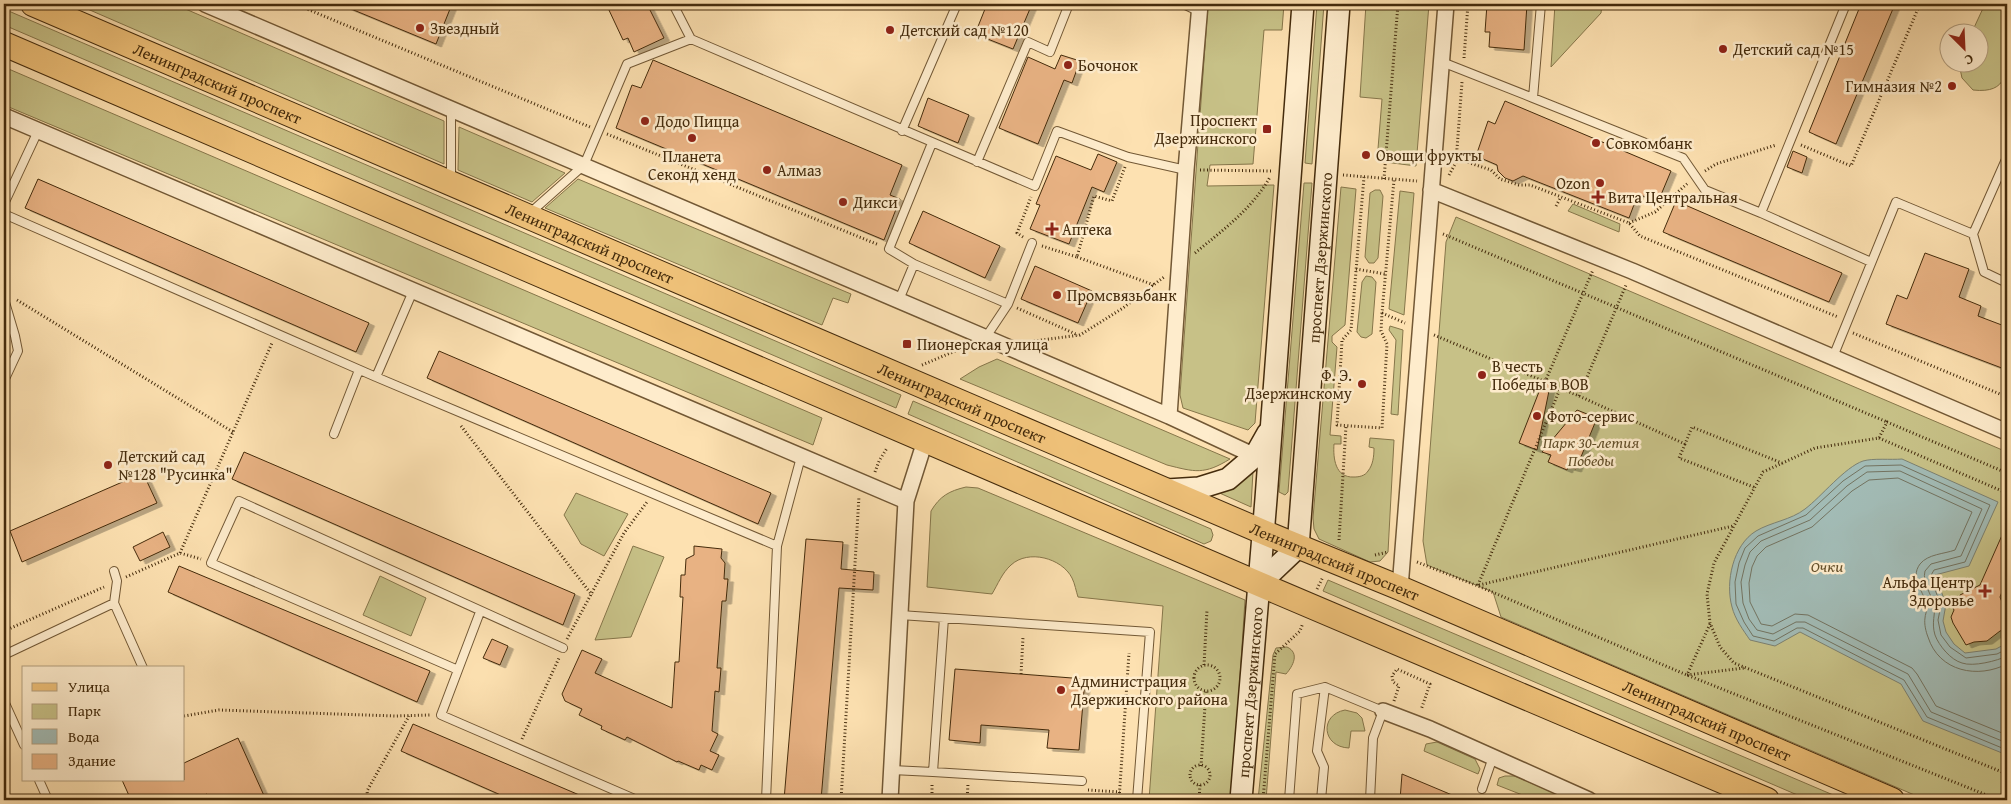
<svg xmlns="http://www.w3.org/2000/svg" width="2011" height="804" viewBox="0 0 2011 804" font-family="'Gentium Book Plus',serif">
  <defs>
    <filter id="shadow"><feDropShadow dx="5.5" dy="3" stdDeviation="0" flood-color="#0004"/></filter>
  </defs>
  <rect width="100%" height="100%" fill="#fde1b1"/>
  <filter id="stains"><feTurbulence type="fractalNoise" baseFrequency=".004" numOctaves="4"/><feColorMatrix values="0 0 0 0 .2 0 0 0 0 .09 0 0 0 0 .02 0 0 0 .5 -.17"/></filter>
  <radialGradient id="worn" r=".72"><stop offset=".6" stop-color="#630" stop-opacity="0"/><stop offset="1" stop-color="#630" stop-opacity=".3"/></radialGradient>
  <path fill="#c7c187" stroke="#86764a" d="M76 4H174L444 121V164Z
    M1208 4H1284L1282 30H1264L1253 164 1210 165 1207 186 1274 185 1255 423 1248 430 1183 408 1180 395Z
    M1317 4H1324L1312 164 1305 163Z
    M1366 4H1429L1416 166 1377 161 1382 99 1360 97Z
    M1555 4H1602L1601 13 1551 67Z
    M1985 4H2007C2007 17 2007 30 2007 43 2007 71 2009 94 1973 90L1962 78 1959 64 1978 62V32H1972Z
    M4 9 901 395 896 408 4 25Z
    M4 67 822 418 813 445 4 105Z
    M459 127 565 173 532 202 458 170Z
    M578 179 851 294 848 303 833 298 822 325 545 208Z
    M1304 183H1312L1288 492 1285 495 1279 492Z
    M1341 187 1356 189 1345 325 1332 336V342L1337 347 1330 435 1341 436V444H1334C1333 458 1335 478 1354 477 1359 477 1365 476 1368 471 1373 465 1374 456 1374 448L1369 447 1370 438 1394 440 1388 552 1380 561 1370 562 1319 539 1314 529 1313 518Z
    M1375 190H1380L1383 196 1378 258 1374 263H1369L1365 257 1370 193Z
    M1400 191 1414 193 1404 315 1389 309Z
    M1573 204 1620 224 1619 232 1568 211Z
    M1456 217 2007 452V800H1926L1501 617 1493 592 1427 565 1423 541 1446 242Z
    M1366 276 1372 277 1376 282 1372 334 1366 338 1361 337 1357 332 1362 282Z
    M1390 326 1403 330 1398 415 1391 414 1396 340 1389 330Z
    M997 359 1230 459C1204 475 1195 472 1167 465L960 379 979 367Z
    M913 401 1211 529 1213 535 1211 541 1204 544 908 414Z
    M1253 471 1251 507 1215 491Z
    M966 487 978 488 1245 600 1232 800H1149L1163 606 1078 597C1076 591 1075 584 1072 578 1062 558 1028 549 1011 565 1002 573 998 584 992 594L927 587 931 511C940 496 949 491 966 487Z
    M576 493 628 514 604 556 581 544 564 515Z
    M633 546 664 557 631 637 595 640Z
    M380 576 426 598 411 636 363 615Z
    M1328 580 1845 800H1809L1323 591Z
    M1287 647C1300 653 1293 666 1286 674L1276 672 1266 800H1258L1273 655 1276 648Z
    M1345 710 1357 713 1362 718 1365 731H1351L1349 748C1322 747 1319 715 1345 710Z
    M1437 742 1475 759 1480 769 1478 774 1424 751 1426 744Z
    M1505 776H1515L1570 800H1535L1497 785 1499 778Z"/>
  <path fill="#a2bbb5" stroke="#7c8171" d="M1902 459 1998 502 1969 566 1935 575 1946 604 1943 621 1946 632 1954 644 1965 653 1996 649 2007 643V755L1923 721 1901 684 1800 632 1775 646 1750 640C1743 630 1735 619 1732 607 1725 582 1733 545 1756 531 1771 522 1791 520 1805 509 1821 497 1845 467 1863 461 1873 458 1891 460 1902 459Z"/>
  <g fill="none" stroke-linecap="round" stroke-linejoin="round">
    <path stroke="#737360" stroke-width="1" d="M2007 649 1997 654 1966 658 1950 647 1941 635 1938 620 1941 605 1930 577 1934 570 1965 562 1990 505 1901 465 1865 466 1843 481 1806 515 1758 536 1745 548 1739 563 1735 582 1736 604 1744 622 1753 636 1774 641 1797 628H1803L1904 680 1927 717 2007 750
      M2007 656C1997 661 1973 667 1962 663 1951 660 1939 646 1935 635 1931 622 1936 614 1934 605 1931 593 1922 583 1925 571L1931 564 1961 556 1982 509 1900 471 1867 472 1847 486 1810 520 1761 541 1750 552 1745 565 1741 582 1743 603 1749 619 1757 630 1773 634 1796 622H1805L1908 674 1931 712 2007 743
      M2007 664C1978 679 1939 672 1928 637 1926 632 1924 624 1925 618 1925 615 1927 611 1927 607 1925 592 1909 579 1920 564 1928 554 1944 554 1955 550L1972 512 1898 478 1869 480 1852 491 1812 527 1766 547 1757 556 1752 567 1749 583 1750 602 1761 624 1772 626 1795 614 1808 615 1912 668 1917 674 1936 706 2007 735"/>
  </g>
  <path fill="#e8b283" stroke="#442b0c" filter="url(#shadow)" d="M339 4H452L436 44Z
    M611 4H647L664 38 634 52 628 38 623 40 608 8 612 7Z
    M987 4H1032L1013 49 975 34Z
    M1487 4H1527L1524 50 1489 47 1490 32H1485Z
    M1861 4H1895L1836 144 1809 132Z
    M1061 55 1080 61 1072 83 1064 80 1038 144 999 128 1028 57 1055 69Z
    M653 60 902 165 890 195 900 199 884 240 616 128 632 85 641 88Z
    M928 98 969 115 958 143 918 126Z
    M1505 101 1671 171 1658 202 1638 194 1629 218 1523 176 1513 181 1505 178 1498 171 1497 165 1476 156 1488 121 1495 124Z
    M1793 151 1807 157 1802 173 1787 167Z
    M1098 154 1117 162 1104 192 1092 187 1069 244 1030 229 1040 205 1036 204 1056 156 1091 170Z
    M38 179 369 323 356 352 25 208Z
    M1676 201 1842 273 1829 302 1663 232Z
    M923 211 1000 246 985 278 909 243Z
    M1925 253 1969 269 1959 297 1981 306 1978 316 2007 327V370L1886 324 1897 295 1907 299Z
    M1035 266 1092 291 1078 323 1021 299Z
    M439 351 771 493 758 524 427 378Z
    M1544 379 1551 381 1537 450 1519 443Z
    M1577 410 1597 418 1576 469 1568 467 1567 470 1548 462 1551 455 1542 452Z
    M244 452 575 594 563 625 232 479Z
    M143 473 157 503 22 562 10 531Z
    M2007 524V579L2000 597 2005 610 2007 629 2000 631 1987 641 1974 642 1966 645 1953 623 1951 617 1954 610 1950 602 1959 599 1960 595 1980 585Z
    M163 532 170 547 140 561 133 547Z
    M806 539 843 542 841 569 874 572 873 590 839 588 821 800H784Z
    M694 546 722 549 721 558 725 563 724 579H728L726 601H722L717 668H721L719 692 715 691 712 731 718 734 710 751 719 755 712 770 701 765 699 770 678 761 677 762 627 737 625 740 601 729 602 726 579 715 582 709 565 701 562 694 582 650 602 659 595 673 672 708 675 662H679L683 597H680L681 575H685L686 559 694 555Z
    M179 566 430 671 417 702 168 592Z
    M492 639 508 646 500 665 483 658Z
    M955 669 1085 679 1079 750 1047 748 1049 730 981 725 980 743 949 740Z
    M413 724 591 800H512L401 751Z
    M238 738 266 800H210L207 794 192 800H131L122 780H184V763Z
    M1402 774 1464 800H1400Z"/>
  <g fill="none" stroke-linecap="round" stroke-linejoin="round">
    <defs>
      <path id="lane" d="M673 4 691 39 1035 186 1057 131 1128 157 1186 170
        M1183 4 1200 12
        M1442 62 1533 98 1541 4
        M1533 98 1683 158 1705 190 1761 213 1846 4
        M902 131 957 4
        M977 162 1028 42 1050 52 1069 4
        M451 179V109
        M4 204 38 131
        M530 213 584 165 627 64 691 39
        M1761 213 1871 262
        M4 214 376 377 413 291
        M1973 234 1984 272 2007 283
        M914 264 1008 304 1032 243
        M4 299 15 336 18 351 4 381
        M899 300 914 264 889 249 932 143
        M986 337 1008 304
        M1833 357 1896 202 1973 234 2007 157
        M376 377 777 546
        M334 434 359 370
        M114 571 117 581 114 603
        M900 615 1150 632 1137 800
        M563 648 239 501 211 563 458 670 441 715 637 800
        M4 655 114 603 143 668
        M458 670 480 612
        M4 701 24 745
        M892 770 933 772 944 618
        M933 772 1082 781
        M39 780 48 800
        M1482 789 1493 757
        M766 800 777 546 801 457
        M1289 800 1297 694 1325 687 1383 711 1373 738 1370 800
        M1321 800 1324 767 1317 751 1325 687"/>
      <path id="street" d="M205 4 1169 416 1255 456
        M4 116 906 501
        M1431 190 1632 271 2007 432
        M1169 416 1186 170 1200 4
        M1400 588 1446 4
        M1383 711 1430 729 1589 800
        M890 800 906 501 925 441"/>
      <g id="secondary">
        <path d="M1167 490 1199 488 1228 479 1255 456 1268 433"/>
        <path id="s1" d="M1259 584 1298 547 1339 4"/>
        <path id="s2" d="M1241 800 1266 499 1303 4"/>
      </g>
      <g id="primary">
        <path id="s3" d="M33 4 1263 532 1400 588 1892 800"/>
        <path d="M4 44 1259 584 1767 800"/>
      </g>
    </defs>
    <use href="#lane" stroke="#725835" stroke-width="10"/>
    <use href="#street" stroke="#725835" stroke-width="18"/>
    <use href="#secondary" stroke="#442b0c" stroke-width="24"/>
    <use href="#primary" stroke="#442b0c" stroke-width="26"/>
    <path stroke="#442b0c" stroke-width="3" stroke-dasharray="1 2.5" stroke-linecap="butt" d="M295 4 590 127
      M1464 58 1468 4
      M607 134 879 245
      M1801 145 1851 166 1920 4
      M1458 159 1491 170 1500 179 1519 185H1530L1629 223 1640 236 1838 317
      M1200 170 1273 171
      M1705 171 1716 164 1776 145
      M1343 175 1417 181
      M1449 175 1458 159 1457 149 1462 82
      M1364 177 1351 330 1342 340 1337 425 1382 428 1387 344 1381 331 1382 313 1394 180
      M1384 179 1398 4
      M1556 206 1561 197
      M1629 223 1655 212 1688 183
      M1443 234 1887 422
      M1023 237 1017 233 1031 197
      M1042 246 1077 257 1094 196 1112 201 1125 167
      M1195 253C1223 230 1252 209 1270 177
      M1077 257 1154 285
      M1356 269 1385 274
      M17 300 233 432
      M1017 308 1078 335
      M1382 313 1405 323
      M1853 333 2007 397
      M1434 335 1579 396 1685 444 1692 427 1782 463
      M1034 341 1080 335 1123 308 1164 277
      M922 365 967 346
      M1545 382 1593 270
      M1579 396 1626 285
      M461 426 592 595
      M1879 438 2002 491 2007 489
      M1685 444 1679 458 1756 488
      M875 472 879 461 887 448
      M2007 473 1887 422 1879 438 1815 448 1763 472 1714 563 1707 594 1710 623 1720 647 1734 663 2007 774
      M1339 540 1346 426
      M180 553 272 343
      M1375 555 1388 552
      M1417 562 1478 586 1687 675 1999 800
      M126 577 180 553 201 559
      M1478 585 1560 389
      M1479 585 1733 526
      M1317 589 1323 577
      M1710 624 1687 675 1744 668
      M4 631 104 587
      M567 639 624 533 647 502
      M1204 665 1207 610
      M1194 678a13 13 0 1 1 26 0a13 13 0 1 1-26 0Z
      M1021 674 1023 637
      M1394 701 1399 686 1393 682 1392 676 1397 669 1430 684 1421 710
      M184 716 219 710 395 716 430 715
      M522 739 559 658
      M1190 775a10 10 0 1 1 20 0a10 10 0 1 1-20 0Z
      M1201 766 1206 691
      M1088 790 1120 792
      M368 800 367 791 409 716
      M841 800 859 496
      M932 800V783
      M967 800 968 784
      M1119 800 1129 653
      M1199 800 1200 785
      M1263 800 1275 654 1300 631 1303 623"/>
    <use href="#lane" stroke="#feeccc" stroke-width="8"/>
    <use href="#street" stroke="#feeccc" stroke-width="15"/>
    <use href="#secondary" stroke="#feeccc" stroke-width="21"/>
    <use href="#primary" stroke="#eec078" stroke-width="24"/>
  </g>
  <g fill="#8f2418" stroke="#feeccc" stroke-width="2">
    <circle cx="420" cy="28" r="5"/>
    <circle cx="890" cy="30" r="5"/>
    <circle cx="1723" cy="49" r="5"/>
    <circle cx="1068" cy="65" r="5"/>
    <circle cx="1952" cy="86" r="5"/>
    <circle cx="645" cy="121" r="5"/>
    <rect x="1262" y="124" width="10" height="10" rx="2.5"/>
    <circle cx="692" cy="138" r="5"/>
    <circle cx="1596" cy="143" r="5"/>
    <circle cx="1366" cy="155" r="5"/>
    <circle cx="767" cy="170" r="5"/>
    <circle cx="1600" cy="183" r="5"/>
    <path d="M1595.5 189.5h5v5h5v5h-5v5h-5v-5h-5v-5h5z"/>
    <circle cx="843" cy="202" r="5"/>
    <path d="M1049.5 221.5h5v5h5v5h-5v5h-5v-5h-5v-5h5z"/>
    <circle cx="1057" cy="295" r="5"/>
    <rect x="902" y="339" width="10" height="10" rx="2.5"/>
    <circle cx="1482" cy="375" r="5"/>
    <circle cx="1362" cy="384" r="5"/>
    <circle cx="1537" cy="416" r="5"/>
    <circle cx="108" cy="465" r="5"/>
    <path d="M1982.5 583.5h5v5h5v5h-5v5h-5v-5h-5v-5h5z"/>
    <circle cx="1061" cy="690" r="5"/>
  </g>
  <g text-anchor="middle" stroke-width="5" stroke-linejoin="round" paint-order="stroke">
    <g font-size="16" fill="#442b0c" stroke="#feeccc" text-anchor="start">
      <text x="430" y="34">Звездный</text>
      <text x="900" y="36">Детский сад №120</text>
      <text x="1733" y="55">Детский сад №15</text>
      <text x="1078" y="71">Бочонок</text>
      <text x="1942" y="92" text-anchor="end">Гимназия №2</text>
      <text x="1257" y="126" text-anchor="end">Проспект<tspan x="1257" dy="18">Дзержинского</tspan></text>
      <text x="655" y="127">Додо Пицца</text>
      <text x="1606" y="149">Совкомбанк</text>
      <text x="1376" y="161">Овощи фрукты</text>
      <text x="692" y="162" text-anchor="middle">Планета<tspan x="692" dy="18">Секонд хенд</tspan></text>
      <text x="777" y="176">Алмаз</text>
      <text x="1590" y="189" text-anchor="end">Ozon</text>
      <text x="1608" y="203">Вита Центральная</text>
      <text x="853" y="208">Дикси</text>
      <text x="1062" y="235">Аптека</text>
      <text x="1067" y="301">Промсвязьбанк</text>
      <text x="917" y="350">Пионерская улица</text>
      <text x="1492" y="372">В честь<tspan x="1492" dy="18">Победы в ВОВ</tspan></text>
      <text x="1352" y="381" text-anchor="end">Ф. Э.<tspan x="1352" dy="18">Дзержинскому</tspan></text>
      <text x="1547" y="422">Фото-сервис</text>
      <text x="118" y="462">Детский сад<tspan x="118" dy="18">№128 "Русинка"</tspan></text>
      <text x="1974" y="588" text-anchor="end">Альфа Центр<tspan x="1974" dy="18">Здоровье</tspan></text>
      <text x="1071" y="687">Администрация<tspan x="1071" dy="18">Дзержинского района</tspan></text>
    </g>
    <g font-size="16" fill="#442b0c" stroke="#feeccc">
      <text dy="6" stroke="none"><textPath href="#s3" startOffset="201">Ленинградский проспект</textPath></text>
      <text dy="6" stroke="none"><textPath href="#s3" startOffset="606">Ленинградский проспект</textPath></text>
      <text dy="6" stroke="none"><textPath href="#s1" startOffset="344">проспект Дзержинского</textPath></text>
      <text dy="6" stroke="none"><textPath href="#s3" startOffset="1011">Ленинградский проспект</textPath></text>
      <text dy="6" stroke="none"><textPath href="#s3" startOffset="1416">Ленинградский проспект</textPath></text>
      <text dy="6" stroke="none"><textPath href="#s2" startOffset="108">проспект Дзержинского</textPath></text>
      <text dy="6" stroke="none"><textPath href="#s3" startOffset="1821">Ленинградский проспект</textPath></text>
    </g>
    <g font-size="16" font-style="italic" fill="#65502b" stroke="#feeccc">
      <text x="1591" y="448">Парк 30-летия<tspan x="1591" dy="18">Победы</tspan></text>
      <text x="1827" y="572">Очки</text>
    </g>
  </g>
  <rect width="2011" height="804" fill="none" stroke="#fde1b1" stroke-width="20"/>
  <rect x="5" y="5" width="2001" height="794" fill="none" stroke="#442b0c" stroke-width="2.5"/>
  <rect x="10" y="10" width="1991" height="784" fill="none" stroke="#442b0c"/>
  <rect x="22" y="666" width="162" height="115" fill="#feeccc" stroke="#b49f7f"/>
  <rect x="32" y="683" width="25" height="8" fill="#eec078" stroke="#b49f7f"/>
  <text x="68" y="692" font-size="15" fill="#442b0c">Улица</text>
  <rect x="32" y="704" width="25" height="15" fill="#c7c187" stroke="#b49f7f"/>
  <text x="68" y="716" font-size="15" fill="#442b0c">Парк</text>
  <rect x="32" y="729" width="25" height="15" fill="#a2bbb5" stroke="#b49f7f"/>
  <text x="68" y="742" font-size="15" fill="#442b0c">Вода</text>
  <rect x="32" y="754" width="25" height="15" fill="#e8b283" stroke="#b49f7f"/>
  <text x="68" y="766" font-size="15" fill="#442b0c">Здание</text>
  <g transform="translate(1964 48) rotate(156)"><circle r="24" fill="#feeccc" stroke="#b49f7f"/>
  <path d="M0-4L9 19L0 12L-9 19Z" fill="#8f2418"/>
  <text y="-8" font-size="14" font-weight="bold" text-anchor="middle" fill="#442b0c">С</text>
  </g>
  <rect width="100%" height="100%" filter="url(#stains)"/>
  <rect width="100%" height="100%" fill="url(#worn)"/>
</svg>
